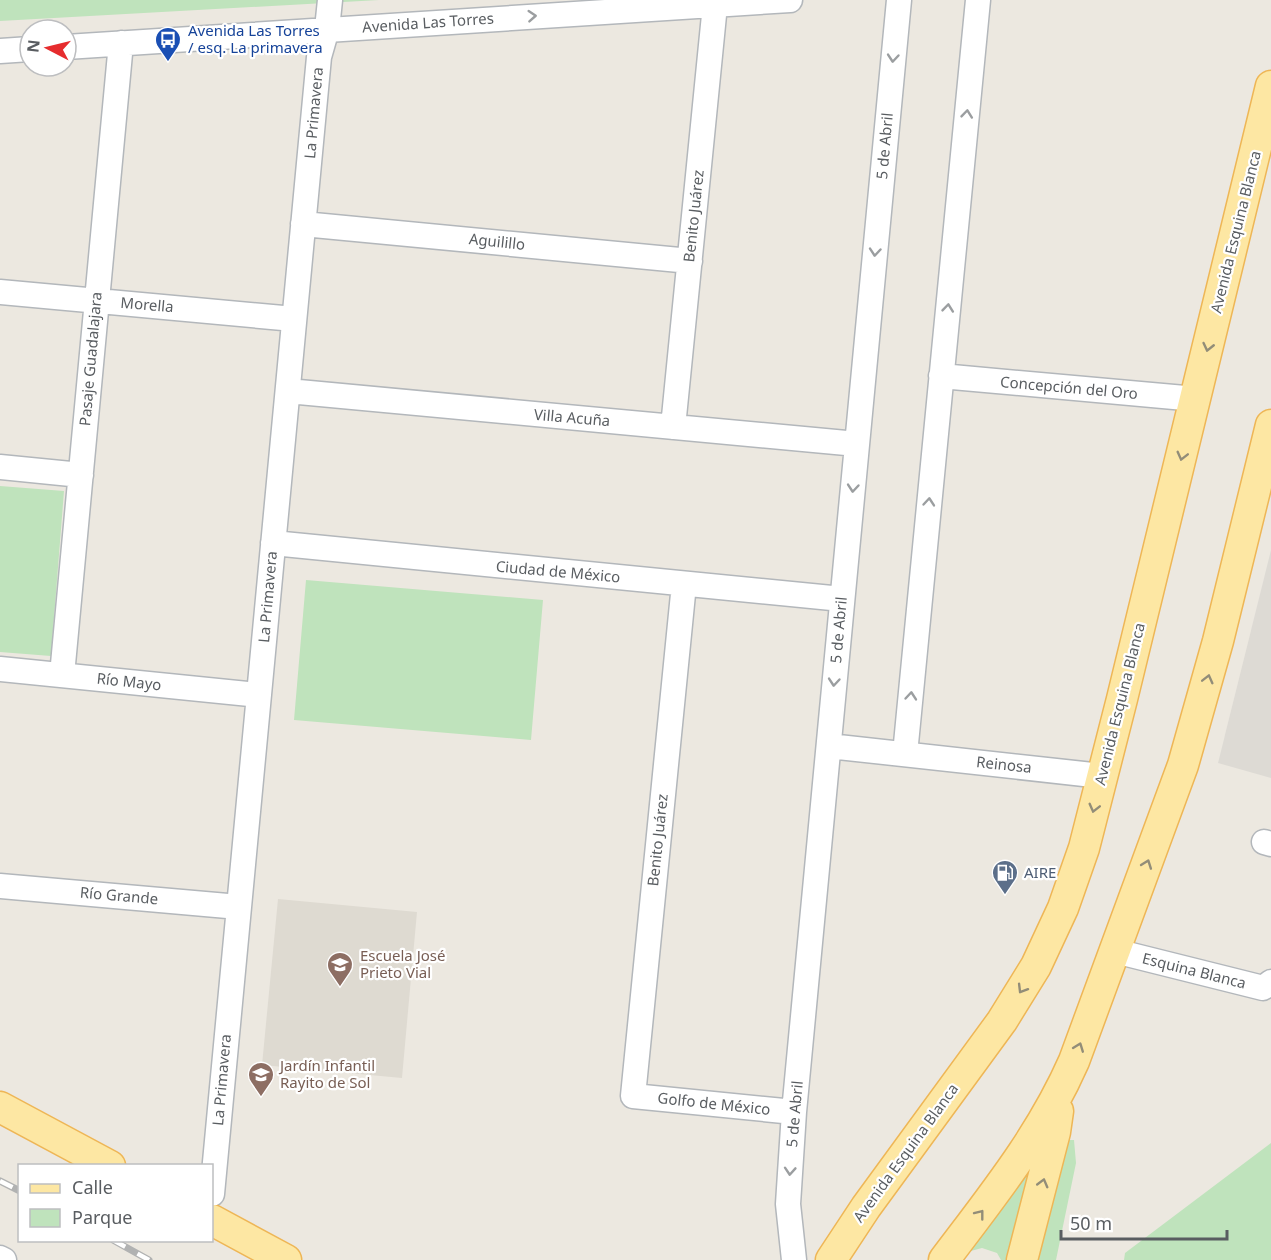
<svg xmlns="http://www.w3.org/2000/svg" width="1271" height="1260" viewBox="0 0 1271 1260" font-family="'Noto Sans',sans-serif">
  <rect width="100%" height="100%" fill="#ece8e0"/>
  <path fill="#dddad4" d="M1271 550V778L1218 763Z"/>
  <path fill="#dedad1" d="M278 899 417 912 402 1078 262 1065Z"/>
  <path fill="#bfe3bc" d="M0 0H379L0 21Z
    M0 486 64 491 51 656 0 652Z
    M306 580 543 600 531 740 294 720Z
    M1057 1140H1074L1076 1163 1056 1260H1030Z
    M1271 1143V1260H1124L1125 1253Z
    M1024 1174 1031 1179 1009 1260H1001L997 1253 982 1248 967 1252Z"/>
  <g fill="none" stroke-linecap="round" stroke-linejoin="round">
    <defs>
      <path id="minor" d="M66 47 790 0
        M0 51 30 49
        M303 224 690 261
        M0 292 294 319
        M941 376 1196 399
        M288 391 857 444
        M673 427 715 5
        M0 467 81 475
        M273 543 842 599
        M684 584 633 1096 794 1112
        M0 669 259 695
        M62 675 121 43
        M829 746 1102 776
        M905 754 978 0
        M1264 842 1271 844
        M0 886 239 907
        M1115 951 1263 988 1271 982
        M212 1194 319 57 327 29 330 0
        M0 1258 4 1260
        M794 1260 788 1204 794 1112 899 0"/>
      <path id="major" d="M0 1107 110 1166
        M212 1220 286 1260
        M831 1260 866 1207 1002 1021 1036 966 1063 908 1084 848 1122 699 1271 86
        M944 1260C993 1195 1041 1136 1074 1061L1183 765 1218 641 1271 425
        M1022 1260 1055 1132 1058 1111"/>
    </defs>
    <use href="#minor" stroke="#b3b7bb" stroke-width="27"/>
    <use href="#major" stroke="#eeb656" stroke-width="33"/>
    <use href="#minor" stroke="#fff" stroke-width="24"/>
    <use href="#major" stroke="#fde7a3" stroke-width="30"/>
    <defs>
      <path id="rail" d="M0 1181 20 1191
        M113 1240 149 1260"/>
    </defs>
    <use href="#rail" stroke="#b1b2b2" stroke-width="7"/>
    <use href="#rail" stroke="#fff" stroke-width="4.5" stroke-dasharray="14" stroke-linecap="butt"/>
  </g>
  <defs><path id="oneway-chevron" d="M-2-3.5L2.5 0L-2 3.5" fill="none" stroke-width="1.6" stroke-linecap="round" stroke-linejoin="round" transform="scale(1.5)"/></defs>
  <g stroke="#9b9ea0">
    <use href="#oneway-chevron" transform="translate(532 16) rotate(-4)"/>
    <use href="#oneway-chevron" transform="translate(893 58) rotate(95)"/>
    <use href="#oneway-chevron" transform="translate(967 114) rotate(-84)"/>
    <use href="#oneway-chevron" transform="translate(875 252) rotate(95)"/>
    <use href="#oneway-chevron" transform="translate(948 308) rotate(-84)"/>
    <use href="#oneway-chevron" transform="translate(853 488) rotate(95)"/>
    <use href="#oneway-chevron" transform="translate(929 502) rotate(-85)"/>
    <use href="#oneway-chevron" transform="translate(834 682) rotate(95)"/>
    <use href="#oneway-chevron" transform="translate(911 696) rotate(-85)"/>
    <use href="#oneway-chevron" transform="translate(790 1171) rotate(94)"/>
  </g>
  <g stroke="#928d78">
    <use href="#oneway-chevron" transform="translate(1208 347) rotate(103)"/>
    <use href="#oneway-chevron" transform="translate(1182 456) rotate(104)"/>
    <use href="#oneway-chevron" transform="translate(1208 679) rotate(-76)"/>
    <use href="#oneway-chevron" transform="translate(1094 808) rotate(104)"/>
    <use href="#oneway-chevron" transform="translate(1147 864) rotate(-70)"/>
    <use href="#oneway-chevron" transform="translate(1022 989) rotate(121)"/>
    <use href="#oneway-chevron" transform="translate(1079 1047) rotate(-69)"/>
    <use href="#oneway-chevron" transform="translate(1043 1183) rotate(-75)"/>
    <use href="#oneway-chevron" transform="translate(980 1214) rotate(-52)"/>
  </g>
  <defs>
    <symbol id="bus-pin" viewBox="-11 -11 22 30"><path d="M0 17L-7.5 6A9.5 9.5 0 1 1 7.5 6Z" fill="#1a4fb4" stroke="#fff"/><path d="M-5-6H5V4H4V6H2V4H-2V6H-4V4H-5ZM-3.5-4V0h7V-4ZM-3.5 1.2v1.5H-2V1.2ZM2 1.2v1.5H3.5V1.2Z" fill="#fff"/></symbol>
    <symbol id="fuel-pin" viewBox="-11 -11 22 30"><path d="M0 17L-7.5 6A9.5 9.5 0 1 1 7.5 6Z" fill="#5c6f8a" stroke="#fff"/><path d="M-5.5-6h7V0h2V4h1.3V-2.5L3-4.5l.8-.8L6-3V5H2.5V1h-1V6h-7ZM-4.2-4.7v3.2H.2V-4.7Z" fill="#fff"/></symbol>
    <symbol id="school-pin" viewBox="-11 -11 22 30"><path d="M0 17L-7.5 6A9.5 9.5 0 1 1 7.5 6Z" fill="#8d6e63" stroke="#fff"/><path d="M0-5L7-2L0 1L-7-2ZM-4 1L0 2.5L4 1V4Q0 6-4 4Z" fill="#fff"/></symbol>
  </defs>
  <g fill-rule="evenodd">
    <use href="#bus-pin" x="153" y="25" width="30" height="40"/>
    <use href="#fuel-pin" x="990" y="858" width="30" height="40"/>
    <use href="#school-pin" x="325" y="950" width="30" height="40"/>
    <use href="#school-pin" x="246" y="1060" width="30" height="40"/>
  </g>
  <g text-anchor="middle" stroke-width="4.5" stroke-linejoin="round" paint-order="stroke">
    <g font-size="15" fill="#595d61" stroke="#fff">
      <text transform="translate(428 23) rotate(-4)" y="5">Avenida Las Torres</text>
      <text transform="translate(314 113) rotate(-85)" y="5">La Primavera</text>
      <text transform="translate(885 146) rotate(-85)" y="5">5 de Abril</text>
      <text transform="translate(694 216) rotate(-84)" y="5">Benito Juárez</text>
      <text transform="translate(1236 232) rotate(-76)" y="5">Avenida Esquina Blanca</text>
      <text transform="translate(497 242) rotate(6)" y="5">Aguilillo</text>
      <text transform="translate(147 305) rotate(5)" y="5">Morella</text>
      <text transform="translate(91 359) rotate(-85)" y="5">Pasaje Guadalajara</text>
      <text transform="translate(1069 388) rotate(5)" y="5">Concepción del Oro</text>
      <text transform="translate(572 418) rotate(5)" y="5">Villa Acuña</text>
      <text transform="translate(558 572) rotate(5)" y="5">Ciudad de México</text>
      <text transform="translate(268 597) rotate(-85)" y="5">La Primavera</text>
      <text transform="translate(839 630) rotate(-85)" y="5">5 de Abril</text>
      <text transform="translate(129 682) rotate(6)" y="5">Río Mayo</text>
      <text transform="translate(1120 704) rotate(-76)" y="5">Avenida Esquina Blanca</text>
      <text transform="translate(1004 765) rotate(6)" y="5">Reinosa</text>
      <text transform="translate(658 840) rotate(-84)" y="5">Benito Juárez</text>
      <text transform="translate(119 896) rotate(5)" y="5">Río Grande</text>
      <text transform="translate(1194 971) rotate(14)" y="5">Esquina Blanca</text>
      <text transform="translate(222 1080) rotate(-85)" y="5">La Primavera</text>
      <text transform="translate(714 1104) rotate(6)" y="5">Golfo de México</text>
      <text transform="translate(795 1114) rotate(-85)" y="5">5 de Abril</text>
      <text transform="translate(906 1153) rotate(-54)" y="5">Avenida Esquina Blanca</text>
    </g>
    <g font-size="15" fill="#164399" stroke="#fff" text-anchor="start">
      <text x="188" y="36">Avenida Las Torres<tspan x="188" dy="17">/ esq. La primavera</tspan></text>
    </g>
    <g font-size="15" fill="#4e5e75" stroke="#fff" text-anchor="start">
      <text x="1024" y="878">AIRE</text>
    </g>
    <g font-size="15" fill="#785e54" stroke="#fff" text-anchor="start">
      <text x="360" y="961">Escuela José<tspan x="360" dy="17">Prieto Vial</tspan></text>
      <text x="280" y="1071">Jardín Infantil<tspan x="280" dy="17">Rayito de Sol</tspan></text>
    </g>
  </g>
  <rect x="18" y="1164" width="195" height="78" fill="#ffffff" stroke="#bdbec0" stroke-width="1.5"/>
  <rect x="30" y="1184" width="30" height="9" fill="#fde7a3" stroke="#bdbec0" stroke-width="1.5"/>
  <text x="72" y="1194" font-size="18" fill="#595d61">Calle</text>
  <rect x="30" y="1209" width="30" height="18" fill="#bfe3bc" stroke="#bdbec0" stroke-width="1.5"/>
  <text x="72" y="1224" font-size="18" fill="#595d61">Parque</text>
  <g transform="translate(48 48) rotate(277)"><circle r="28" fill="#ffffff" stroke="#bdbec0" stroke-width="1.5"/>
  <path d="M0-4.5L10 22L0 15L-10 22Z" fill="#e62c2e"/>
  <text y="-9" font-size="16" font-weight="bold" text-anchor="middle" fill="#595d61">N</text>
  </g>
  <path d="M1061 1230v9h166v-9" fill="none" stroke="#595d61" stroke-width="3"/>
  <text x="1070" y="1230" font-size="18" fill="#595d61" stroke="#ffffff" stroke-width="4.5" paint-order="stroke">50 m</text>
</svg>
